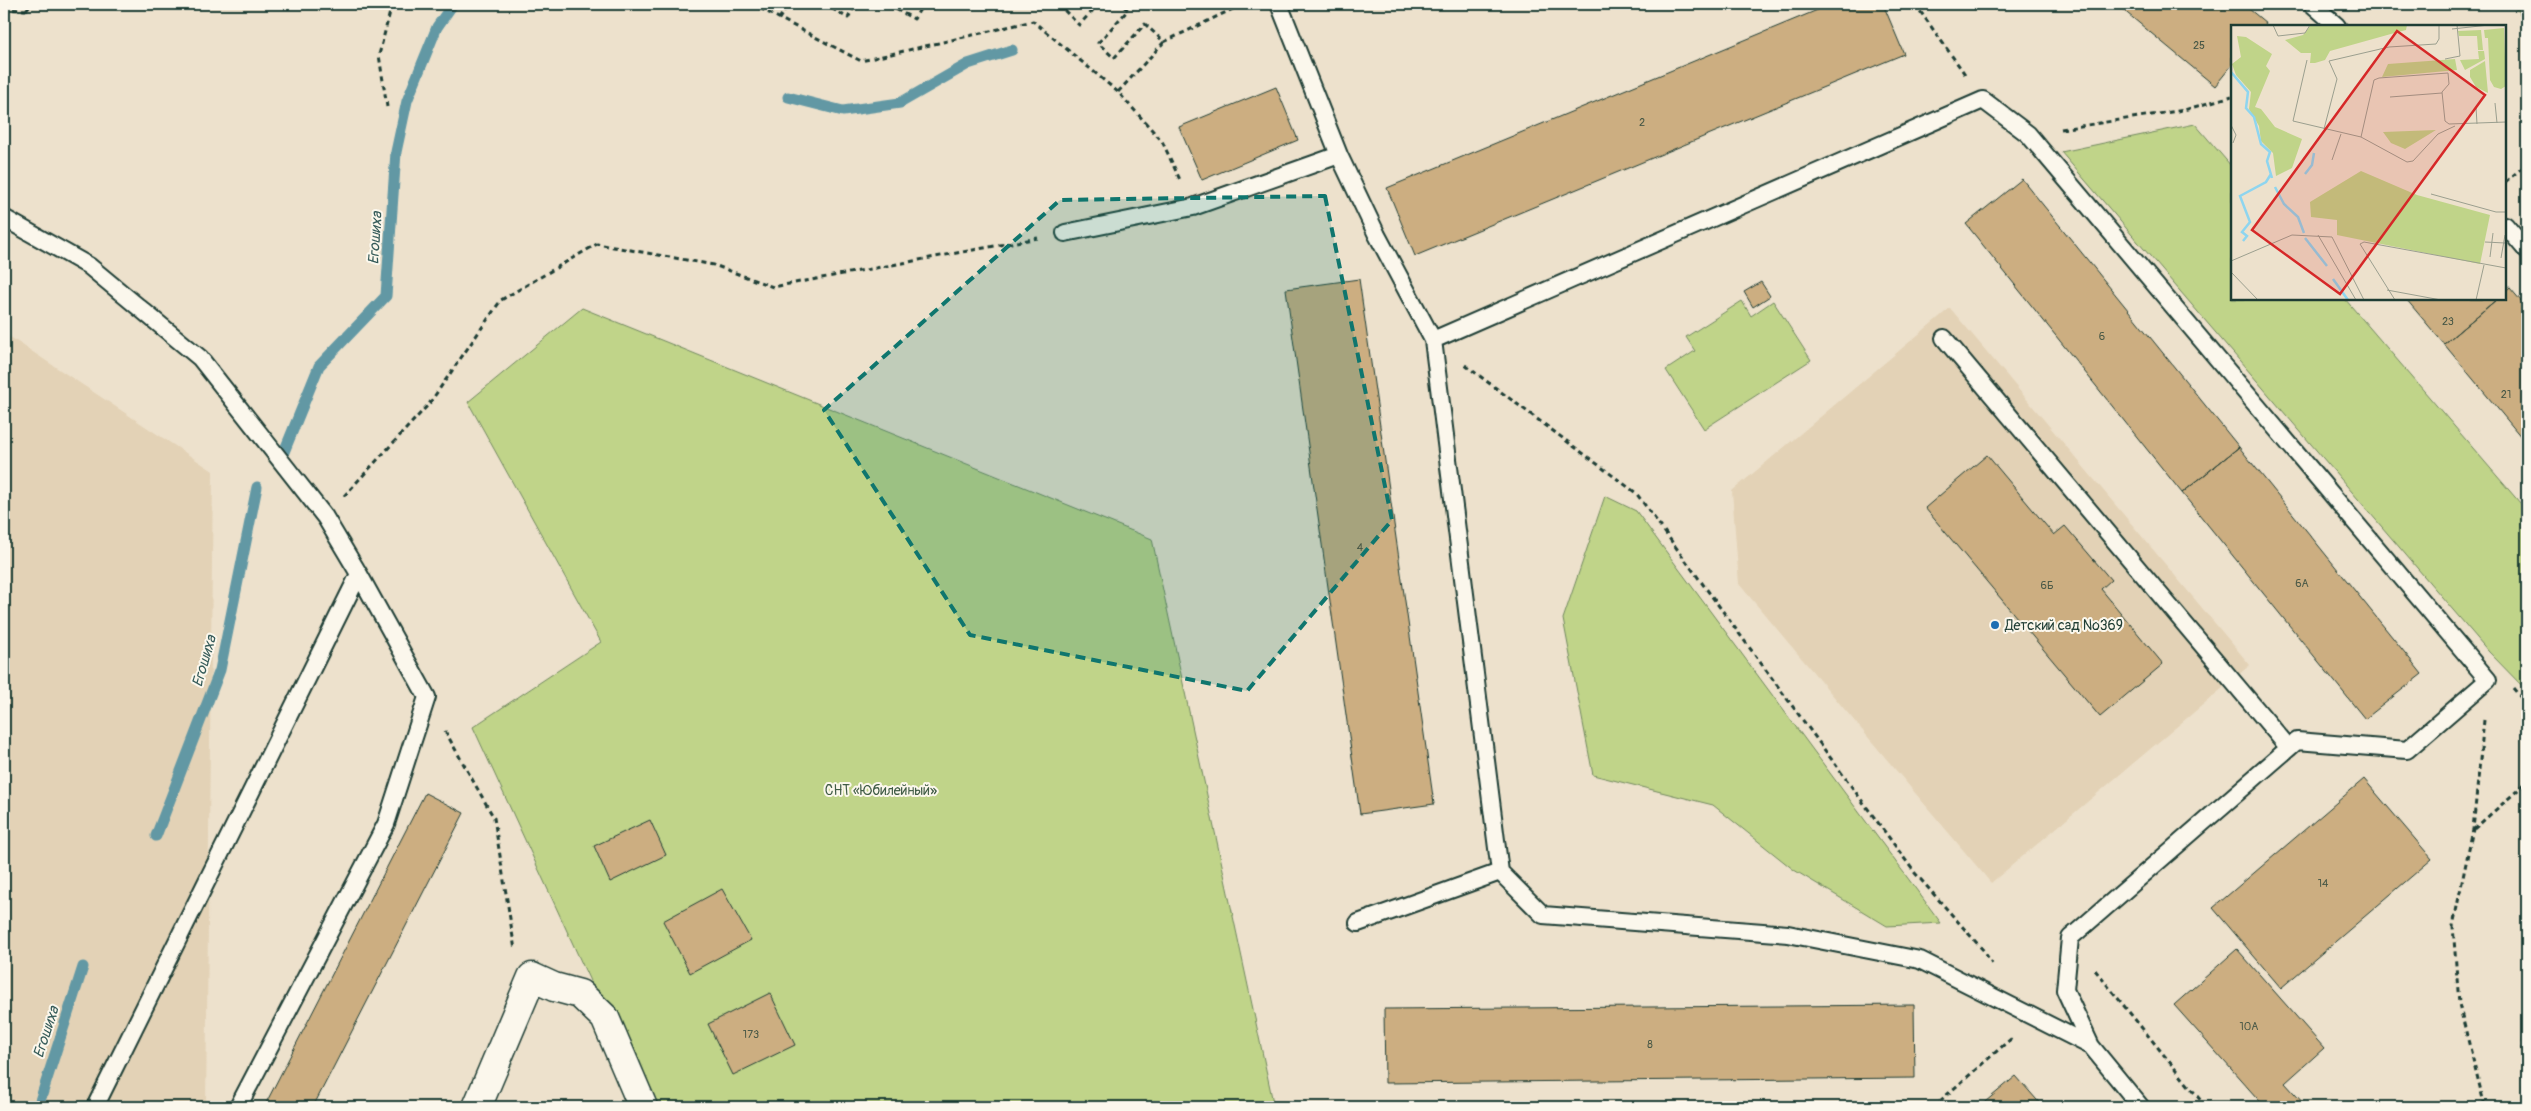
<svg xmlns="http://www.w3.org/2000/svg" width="2531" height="1111" viewBox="0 0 2531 1111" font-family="Pangolin,sans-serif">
  <rect width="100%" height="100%" fill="#ede1cc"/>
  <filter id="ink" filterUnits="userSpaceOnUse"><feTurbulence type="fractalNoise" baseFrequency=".02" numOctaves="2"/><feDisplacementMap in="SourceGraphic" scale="10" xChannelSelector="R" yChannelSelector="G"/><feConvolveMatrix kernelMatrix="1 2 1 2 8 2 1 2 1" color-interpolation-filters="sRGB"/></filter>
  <g filter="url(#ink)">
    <path fill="#e3d2b6" d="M1950 308 2250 665 1991 883 1739 584 1732 491Z
      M4 333 213 471 206 1107H4Z"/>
    <path fill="#c0d489" stroke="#70885e" d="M2511 4H2527V20L2525 19Z
      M2195 124 2232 167V299H2345L2527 511V691L2489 652 2061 152Z
      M1742 301 1751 316 1773 301 1811 360 1704 429 1666 370 1695 351 1686 337Z
      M582 308 1152 539 1274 1107H648L473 727 601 642 468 402Z
      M1605 496 1636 511 1941 923 1887 926 1794 870 1713 805 1593 775 1563 619Z"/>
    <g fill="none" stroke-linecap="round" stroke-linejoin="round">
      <path stroke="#6298a4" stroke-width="11" d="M788 97 843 111 900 103 968 64 1012 50
        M284 452 319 366 386 296 396 152 407 101 437 27 453 4
        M156 836 220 670 257 487
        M38 1107 83 967"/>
    </g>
    <path fill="#ccae81" stroke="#1f3d34" d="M1832 4H1883L1904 54 1415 256 1387 188Z
      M2116 4H2243L2266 23 2264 26H2232V65L2215 86Z
      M1276 87 1298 140 1202 180 1179 127Z
      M2022 179 2239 447 2182 493 1966 224Z
      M1359 279 1434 804 1360 814 1286 289Z
      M2505 281 2510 288 2505 292Z
      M1761 282 1770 296 1753 307 1744 292Z
      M2510 288 2527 308V444L2444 344 2497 299H2505V292Z
      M2406 299H2497L2444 344Z
      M2239 447 2422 674 2365 719 2182 493Z
      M1987 455 2054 535 2065 526 2111 580 2101 589 2163 664 2100 717 1925 508Z
      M2364 779 2432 859 2281 988 2213 908Z
      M425 793 464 813 313 1107H264Z
      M650 820 666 855 610 882 594 846Z
      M722 889 751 940 690 973 663 921Z
      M2237 949 2324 1048 2285 1083 2304 1104 2300 1107H2265L2174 1005Z
      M770 993 795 1045 733 1075 708 1024Z
      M1914 1005 1915 1078 1385 1083 1384 1009Z
      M2016 1076 2043 1107H1979Z"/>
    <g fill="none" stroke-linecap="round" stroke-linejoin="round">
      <defs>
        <path id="service" d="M1279 4 1339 155 1377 235 1433 340 1500 872 1543 915 1788 934 1920 960 2091 1046
          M2312 4 2337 26
          M4 218 89 266 200 358 325 517 359 574 427 697 386 824 238 1107
          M2505 225 2527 251
          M1065 233 1193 207 1339 155
          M1944 338 2289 748
          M1433 340 1983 100 2028 134 2488 680 2407 750 2297 741 2070 938 2065 990 2091 1046 2141 1107
          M1358 923 1500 872
          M95 1107 359 574"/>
        <path id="minor" d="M477 1107 532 977 554 987 580 994 605 1018 643 1107"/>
      </defs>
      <use href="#service" stroke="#1f3d34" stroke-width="20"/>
      <use href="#minor" stroke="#1f3d34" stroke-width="31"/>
      <path stroke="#1f3d34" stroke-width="3" stroke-dasharray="5 4" stroke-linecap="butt" d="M752 4 861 61 1033 21 1118 92 1162 141 1181 182
        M824 4 848 18 856 4
        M891 4 890 6 914 19 923 4
        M1068 4 1063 9 1079 25 1099 4
        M1915 4 1967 77
        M4 9 26 10
        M26 10 31 4
        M779 19 788 4
        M1164 42 1243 4
        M1118 92 1164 42 1145 24 1114 58 1098 43 1128 10 1121 4
        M387 107 379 55 392 4
        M2061 129 2184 110 2232 96
        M2505 182 2527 164
        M1465 365 1636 493 1915 873 1984 951 1992 964
        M344 496 429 404 501 300 597 244 714 265 773 287 1038 238
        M2513 688 2527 705
        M2484 720 2473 829 2453 926 2459 1004 2485 1107
        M445 731 494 818 515 950
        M2474 829 2527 782
        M2095 970 2206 1107
        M1933 1107 2013 1037
        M2525 1107 2522 1047 2527 1000"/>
      <use href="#service" stroke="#fbf7ec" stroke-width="16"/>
      <use href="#minor" stroke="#fbf7ec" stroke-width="28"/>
    </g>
  </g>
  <path fill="#0f766e" fill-opacity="0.2" stroke="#0f766e" stroke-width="4" stroke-dasharray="10 6" stroke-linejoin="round" d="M1325 196 1392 520 1247 691 970 635 824 410 1060 200Z"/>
  <circle fill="#1f6fb2" stroke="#fbf7ec" stroke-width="2" cx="1995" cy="625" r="5"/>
  <g text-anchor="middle" stroke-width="4" stroke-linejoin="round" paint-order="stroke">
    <g font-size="11" fill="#4a5947">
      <text x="2199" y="49">25</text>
      <text x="1642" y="126">2</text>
      <text x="2448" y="325">23</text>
      <text x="2102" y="340">6</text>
      <text x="2506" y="398">21</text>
      <text x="1360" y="551">4</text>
      <text x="2302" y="587">6А</text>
      <text x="2047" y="589">6Б</text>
      <text x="2323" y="887">14</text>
      <text x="2249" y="1030">10А</text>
      <text x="751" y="1038">173</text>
      <text x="1650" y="1048">8</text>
    </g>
    <g font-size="14" fill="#1f3d34" stroke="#fbf7ec" text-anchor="start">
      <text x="2005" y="630">Детский сад №369</text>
    </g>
    <g font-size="14" fill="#3f5b45" stroke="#fbf7ec">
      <text x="881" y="795">СНТ «Юбилейный»</text>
    </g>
    <g font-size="15" font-style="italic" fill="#355b59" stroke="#fbf7ec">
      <text transform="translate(375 238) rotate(-86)" y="5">Егошиха</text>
      <text transform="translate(204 661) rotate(-74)" y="5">Егошиха</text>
      <text transform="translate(46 1032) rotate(-72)" y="5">Егошиха</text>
    </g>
  </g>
  <g transform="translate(2231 25)">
    <rect width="275" height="275" fill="#ede1cc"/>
    <path d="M80 0H176L175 5 167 7 99 26 94 35 84 38H79L80 28H70L54 15 72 10ZM273 3 275 61 270 64 263 62 259 55 257 13H254L253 5ZM250 5 252 25H247L246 11H228L227 6ZM6 11 15 12 41 29 35 41 39 46 24 82 30 84 44 102 71 114 61 143 45 151 42 128 30 116 28 101 18 84 20 67 5 50 1 39 10 32ZM247 26H253L254 34 234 45 229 35 248 34ZM224 34 226 45 151 52 157 39ZM254 36 257 68 245 62 239 52V45ZM205 105 174 124 160 118 152 107ZM130 146 186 170 259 190 249 239 106 210V195L80 192 79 177Z" fill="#c0d489"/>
    <path fill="none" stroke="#8ed5ef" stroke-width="2.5" d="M0 47 17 67 15 83 23 92 30 119 39 127 36 136 41 153M74 149 81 140 83 128M44 162 53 179 67 192 73 208M74 213 96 241M12 216 16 211 11 207 19 197 9 171 35 157 40 149M102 254 117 275"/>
    <path fill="none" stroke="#9b9f8f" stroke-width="1" d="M42 0 47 11 74 8 79 0M221 4 258 0M214 34 229 31 226 0M76 35 62 96 130 112 176 137 182 136 207 109 224 101M159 72 211 68M264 78 266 98M245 82 246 99M0 100 5 110 2 118M93 104 106 54 98 36 158 22 205 19 208 14V0M130 112 143 55 148 53 217 48 218 59 211 67 214 96 218 99 275 97M101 135 110 109M200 169 265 187H275M87 210 125 275M254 217 274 218M259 232 262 208M270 233 274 210M0 236 61 210 101 212 133 275M0 247 27 275M156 265 210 275M164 275 129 219 133 217 275 243M245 275 253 240"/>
    <path fill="#d62828" fill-opacity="0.15" stroke="#d62828" stroke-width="2.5" d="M166 6 254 70 109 269 21 205Z"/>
    <rect width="275" height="275" fill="none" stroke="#1f3d34" stroke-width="2.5"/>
  </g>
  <rect width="2531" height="1111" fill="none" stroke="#fbf7ec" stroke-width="20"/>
  <rect x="10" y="10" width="2511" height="1091" fill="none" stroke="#1f3d34" stroke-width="2" filter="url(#ink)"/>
</svg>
